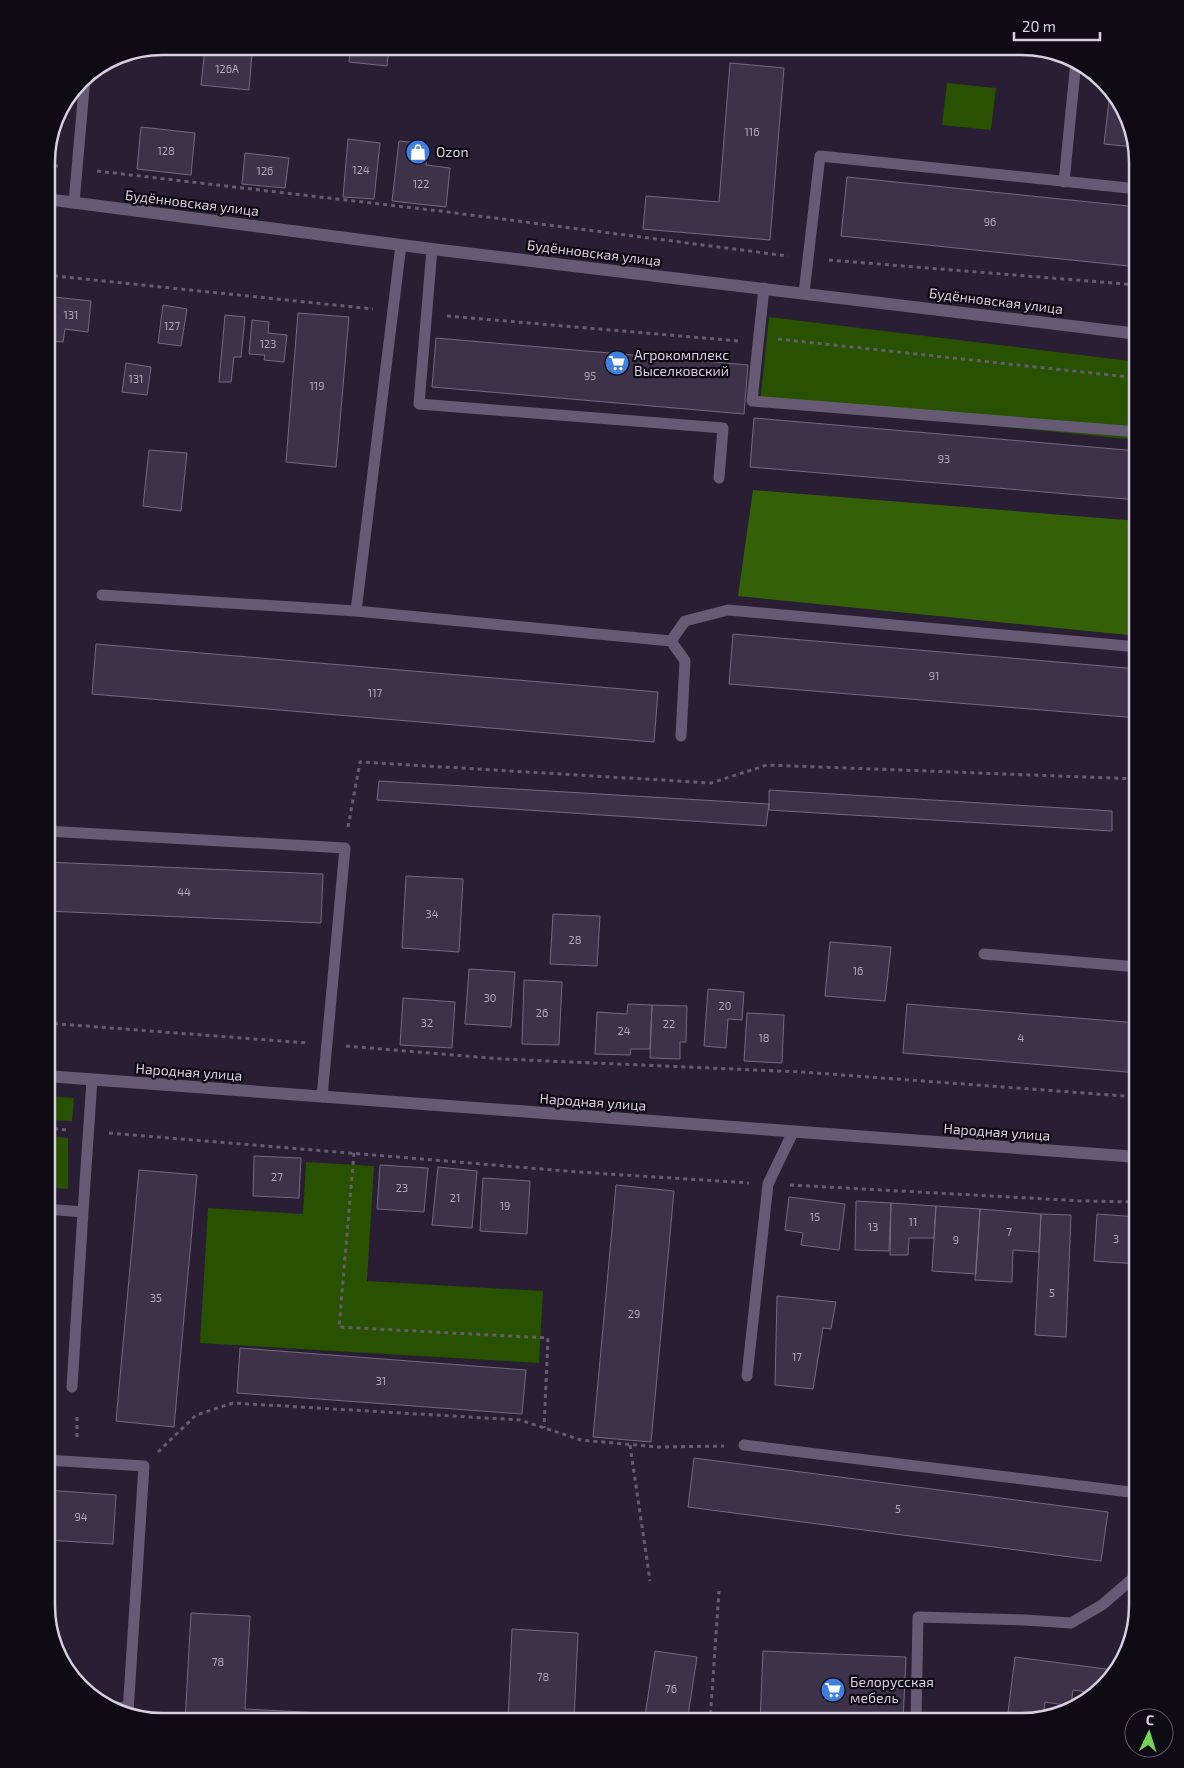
<svg xmlns="http://www.w3.org/2000/svg" width="1184" height="1768" viewBox="0 0 1184 1768" font-family="'Exo 2',sans-serif">
  <rect width="100%" height="100%" fill="#291e34"/>
  <path fill="#285100" d="M947 83 996 88 991 130 942 125Z
    M769 317 1138 362V440L760 403Z
    M46 1096 74 1098 72 1121 46 1120Z
    M46 1136 68 1138V1189L46 1187Z
    M306 1162 374 1166 367 1281 543 1291 539 1363 200 1343 208 1208 303 1214Z"/>
  <path fill="#346108" d="M753 490 1138 521V636L738 596Z"/>
  <path fill="#3e324a" stroke="#756982" d="M351 46H389L387 66 349 62Z
    M205 49 252 53 249 90 201 85Z
    M730 63 784 68 770 240 643 229 646 196 719 202Z
    M1110 92 1122 105 1134 147 1104 144Z
    M141 127 195 133 191 175 137 169Z
    M348 139 380 143 374 199 343 197Z
    M399 141 428 144 426 165 450 168 446 207 392 201Z
    M245 153 289 158 285 188 242 184Z
    M847 177 1138 207V267L841 236Z
    M54 297 91 301 88 332 65 329 63 342 49 341Z
    M163 305 187 309 181 346 158 343Z
    M298 313 349 317 336 467 286 462Z
    M225 315 245 317 241 357H234L231 382H219Z
    M252 320 269 322 268 333 287 335 284 362 264 360 265 355 249 354Z
    M436 338 748 365 744 414 432 387Z
    M126 363 151 367 147 395 122 392Z
    M754 418 1138 451V500L750 467Z
    M149 450 187 453 181 511 143 506Z
    M733 634 1138 669V718L729 684Z
    M96 644 658 692 654 742 92 694Z
    M379 781 769 804 766 826 377 800Z
    M769 790 1112 811V831L769 810Z
    M46 862 323 874 321 923 46 911Z
    M406 876 463 879 459 952 402 948Z
    M553 914 600 916 597 966 550 964Z
    M830 942 891 947 885 1001 825 996Z
    M469 969 515 972 511 1027 465 1024Z
    M524 980 562 982 559 1045 522 1044Z
    M708 989 744 992 742 1020 728 1019 726 1048 704 1046Z
    M403 998 455 1002 452 1048 400 1045Z
    M628 1004 652 1005 650 1049H631L630 1055 595 1054 597 1012 627 1014Z
    M907 1004 1138 1023V1073L903 1053Z
    M652 1005 687 1006 686 1042H680V1059L650 1058Z
    M747 1013 784 1015 782 1063 744 1061Z
    M254 1156 301 1158 299 1198 253 1196Z
    M380 1165 428 1168 424 1212 377 1209Z
    M438 1167 477 1171 472 1228 432 1225Z
    M139 1170 197 1175 174 1427 116 1421Z
    M483 1178 530 1181 527 1234 480 1231Z
    M616 1185 674 1191 651 1442 593 1437Z
    M789 1197 845 1204 839 1250 801 1245 803 1233 785 1230Z
    M856 1201 891 1203 889 1251 855 1250Z
    M891 1203 936 1206 934 1238H909L908 1255H890Z
    M936 1206 980 1209 976 1274 932 1271Z
    M980 1209 1041 1214 1039 1252 1013 1250 1012 1282 975 1280Z
    M1041 1214 1071 1215 1066 1337 1035 1335Z
    M1097 1214 1138 1217V1264L1094 1261Z
    M777 1296 836 1302 831 1329 823 1328 813 1389 775 1385Z
    M240 1348 526 1370 522 1414 237 1393Z
    M694 1458 1108 1512 1101 1561 688 1507Z
    M46 1490 116 1495 113 1544 46 1540Z
    M191 1613 250 1616 245 1709 499 1722H185Z
    M512 1629 578 1633 574 1722H508Z
    M655 1651 697 1657 687 1722H644Z
    M763 1651 906 1657 903 1722H760Z
    M1015 1657 1113 1670V1673L1093 1693 1073 1690 1071 1706 1045 1702 1043 1716 1008 1712Z"/>
  <g fill="none" stroke-linecap="round" stroke-linejoin="round">
    <path stroke="#655c6f" stroke-width="3" stroke-dasharray="4 4" stroke-linecap="butt" d="M46 165 58 166
      M97 171 440 211 788 256
      M829 260 1138 285
      M46 275 373 309
      M447 316 739 341
      M778 339 1138 378
      M348 827 360 762 711 783 767 765 1138 779
      M46 1023 307 1043
      M346 1046 502 1059 802 1072 1138 1097
      M46 1128 68 1130
      M109 1133 578 1172 749 1183
      M354 1153 339 1327 548 1338 544 1428
      M790 1185 1083 1201 1138 1202
      M77 1417V1441
      M630 1445 650 1581
      M158 1452 196 1415 233 1403 520 1420 581 1440 658 1447 724 1446
      M710 1722 719 1591"/>
    <path stroke="#665a74" stroke-width="11" d="M1064 182 1076 61
      M74 203 85 77
      M401 245 356 611 671 641 685 621 728 610 1138 647
      M432 249 419 404 723 428 719 478
      M764 288 752 401 1138 432
      M804 293 820 156 1138 189
      M102 595 356 611
      M671 641 685 661 681 736
      M46 831 345 848 322 1097
      M984 954 1138 967
      M46 1209 83 1212 92 1080
      M747 1376 768 1184 793 1132
      M72 1387 83 1212
      M744 1445 1138 1493
      M46 1460 144 1466 128 1712
      M112 1707 128 1708
      M916 1722 918 1617 1025 1620 1071 1623 1102 1605 1138 1574"/>
    <path stroke="#665a74" stroke-width="12" d="M46 1076 1138 1157"/>
    <path stroke="#665a74" stroke-width="12" d="M46 199 432 249 1138 334"/>
  </g>
  <defs>
    <symbol id="shop-disc" viewBox="-11 -11 22 22"><circle r="9.5" fill="#3f7fe0" stroke="#0f0b14"/><path d="M-5-2.5h2.3a2.7 3.5 0 0 1 5.4 0H5L5.5 6h-11ZM-1.5-2.5h3a1.5 2.3 0 0 0-3 0Z" fill="#fff"/></symbol>
    <symbol id="supermarket-disc" viewBox="-11 -11 22 22"><circle r="9.5" fill="#3f7fe0" stroke="#0f0b14"/><path d="M-6-5.5h2.5l.6 2H6L4.5 2H-2.5L-4.4-4H-6ZM-1.5 3.2a1.3 1.3 0 1 0 .1 0ZM3 3.2a1.3 1.3 0 1 0 .1 0Z" fill="#fff"/></symbol>
  </defs>
  <g fill-rule="evenodd">
    <use href="#shop-disc" x="404" y="138" width="28" height="28"/>
    <use href="#supermarket-disc" x="603" y="349" width="28" height="28"/>
    <use href="#supermarket-disc" x="819" y="1676" width="28" height="28"/>
  </g>
  <g text-anchor="middle" stroke-width="4.5" stroke-linejoin="round" paint-order="stroke">
    <g font-size="11" fill="#b0a8b9">
      <text x="227" y="73">126А</text>
      <text x="752" y="136">116</text>
      <text x="166" y="155">128</text>
      <text x="361" y="174">124</text>
      <text x="265" y="175">126</text>
      <text x="421" y="188">122</text>
      <text x="990" y="226">96</text>
      <text x="71" y="319">131</text>
      <text x="172" y="330">127</text>
      <text x="268" y="348">123</text>
      <text x="590" y="380">95</text>
      <text x="136" y="383">131</text>
      <text x="317" y="390">119</text>
      <text x="944" y="463">93</text>
      <text x="934" y="680">91</text>
      <text x="375" y="697">117</text>
      <text x="184" y="896">44</text>
      <text x="432" y="918">34</text>
      <text x="575" y="944">28</text>
      <text x="858" y="975">16</text>
      <text x="490" y="1002">30</text>
      <text x="725" y="1010">20</text>
      <text x="542" y="1017">26</text>
      <text x="427" y="1027">32</text>
      <text x="669" y="1028">22</text>
      <text x="624" y="1035">24</text>
      <text x="764" y="1042">18</text>
      <text x="1021" y="1042">4</text>
      <text x="277" y="1181">27</text>
      <text x="402" y="1192">23</text>
      <text x="455" y="1202">21</text>
      <text x="505" y="1210">19</text>
      <text x="815" y="1221">15</text>
      <text x="913" y="1226">11</text>
      <text x="873" y="1231">13</text>
      <text x="1009" y="1236">7</text>
      <text x="1116" y="1243">3</text>
      <text x="956" y="1244">9</text>
      <text x="1052" y="1297">5</text>
      <text x="156" y="1302">35</text>
      <text x="634" y="1318">29</text>
      <text x="797" y="1361">17</text>
      <text x="381" y="1385">31</text>
      <text x="898" y="1513">5</text>
      <text x="81" y="1521">94</text>
      <text x="218" y="1666">78</text>
      <text x="543" y="1681">78</text>
      <text x="671" y="1693">76</text>
    </g>
    <g font-size="14" fill="#d6cfde" stroke="#0f0b14" text-anchor="start">
      <text x="436" y="157">Ozon</text>
      <text x="634" y="360">Агрокомплекс<tspan x="634" dy="16">Выселковский</tspan></text>
      <text x="850" y="1687">Белорусская<tspan x="850" dy="16">мебель</tspan></text>
    </g>
    <g font-size="14" fill="#d6cfde" stroke="#0f0b14">
      <text transform="translate(192 203) rotate(7)" y="5">Будённовская улица</text>
      <text transform="translate(594 253) rotate(7)" y="5">Будённовская улица</text>
      <text transform="translate(996 301) rotate(7)" y="5">Будённовская улица</text>
      <text transform="translate(189 1072) rotate(4)" y="5">Народная улица</text>
      <text transform="translate(593 1102) rotate(4)" y="5">Народная улица</text>
      <text transform="translate(997 1132) rotate(4)" y="5">Народная улица</text>
    </g>
  </g>
  <path d="M0 0H1184V1768H0ZM162 55H1022A107 107 0 0 1 1129 162V1606A107 107 0 0 1 1022 1713H162A107 107 0 0 1 55 1606V162A107 107 0 0 1 162 55Z" fill="#0f0b14" fill-rule="evenodd"/>
  <path fill="none" stroke="#d6cfde" stroke-width="2.5" d="M162 55H1022A107 107 0 0 1 1129 162V1606A107 107 0 0 1 1022 1713H162A107 107 0 0 1 55 1606V162A107 107 0 0 1 162 55Z"/>
  <g transform="translate(1149 1733) rotate(4)"><circle r="24" fill="#0f0b14" stroke="#5f5965"/>
  <path d="M0-4L9 19L0 12L-9 19Z" fill="#77d259"/>
  <text y="-8" font-size="14" font-weight="bold" text-anchor="middle" fill="#d6cfde">С</text>
  </g>
  <path d="M1014 32v8h86v-8" fill="none" stroke="#d6cfde" stroke-width="2.5"/>
  <text x="1022" y="32" font-size="15" fill="#d6cfde" stroke="#0f0b14" stroke-width="4" paint-order="stroke">20 m</text>
</svg>
